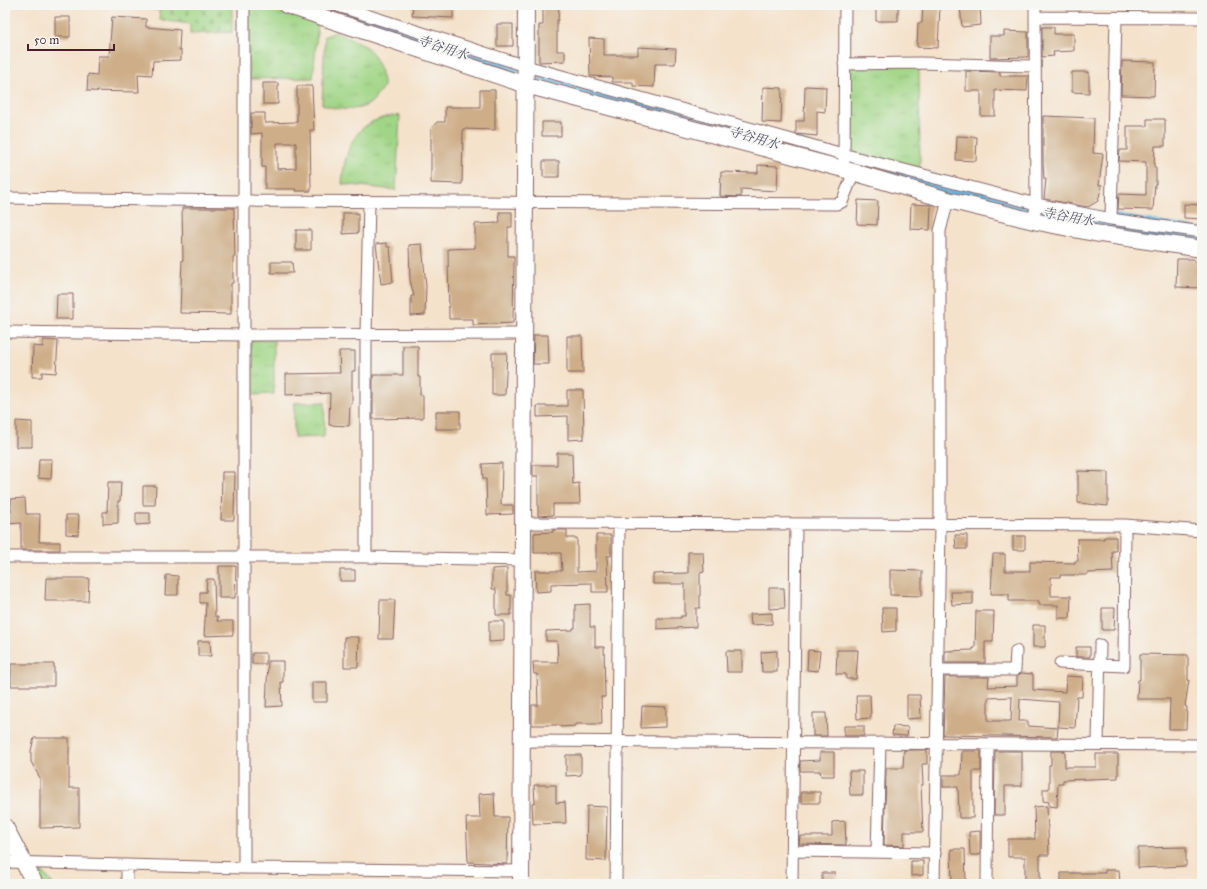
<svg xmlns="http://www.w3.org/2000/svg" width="1207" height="889" viewBox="0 0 1207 889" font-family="'IM FELL Great Primer','Noto Serif JP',serif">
  <defs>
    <pattern id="grass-tufts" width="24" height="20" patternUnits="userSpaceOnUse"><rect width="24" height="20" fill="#a1d586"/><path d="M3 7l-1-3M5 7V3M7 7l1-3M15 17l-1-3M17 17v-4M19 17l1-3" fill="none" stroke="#8cb674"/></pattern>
    <pattern id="cemetery-stones" width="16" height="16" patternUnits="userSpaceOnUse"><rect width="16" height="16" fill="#a1d586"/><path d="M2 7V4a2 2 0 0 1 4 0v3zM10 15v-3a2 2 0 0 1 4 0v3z" fill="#8cb674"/></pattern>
  </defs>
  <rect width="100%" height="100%" fill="#f6f6f2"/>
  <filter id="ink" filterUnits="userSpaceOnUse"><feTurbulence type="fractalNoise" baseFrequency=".025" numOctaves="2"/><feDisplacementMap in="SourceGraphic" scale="8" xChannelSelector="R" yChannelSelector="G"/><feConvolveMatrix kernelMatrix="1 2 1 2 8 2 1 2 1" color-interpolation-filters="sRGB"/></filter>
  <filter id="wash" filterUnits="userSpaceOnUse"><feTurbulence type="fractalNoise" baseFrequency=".012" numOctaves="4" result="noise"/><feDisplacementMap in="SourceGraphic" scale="16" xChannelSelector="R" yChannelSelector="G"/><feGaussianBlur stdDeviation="0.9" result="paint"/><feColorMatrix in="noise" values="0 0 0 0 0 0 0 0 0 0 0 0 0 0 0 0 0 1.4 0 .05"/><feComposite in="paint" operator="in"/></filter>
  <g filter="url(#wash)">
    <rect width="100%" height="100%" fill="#f4e2cb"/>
    <path fill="url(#grass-tufts)" stroke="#767a58" d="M248 5H273L318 21 313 78 248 79Z
      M286 5H329L850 155 844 64 919 63 920 174 1036 204 1202 230V248L1039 222 526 85Z
      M336 32C370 47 376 48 384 86 380 91 375 100 369 104 356 112 335 110 322 104L325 36Z
      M400 115 396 190 342 184C345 144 357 118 400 115Z
      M251 340H274V394L249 395Z
      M325 402 324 437 294 438V403Z
      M35 863 53 884H35Z"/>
    <path fill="url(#cemetery-stones)" stroke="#767a58" d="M135 5H232V32L190 34V24L160 20 159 10 135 7Z"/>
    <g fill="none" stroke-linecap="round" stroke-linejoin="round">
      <path stroke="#6ab8e4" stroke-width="21" d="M314 5 513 69 798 149
        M855 165 1021 208 1202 239"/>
    </g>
    <g id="blocks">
      <path fill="#ceae88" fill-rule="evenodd" d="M413 5H453V18L412 16Z
        M543 5H559L558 20H557V51H565V61L539 62V25H543Z
        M923 5H940L938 48 917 47 918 23H922Z
        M960 5H980L981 25 962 27Z
        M876 6H898V21H876Z
        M55 17H70V37H55Z
        M112 17 146 19V27L180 30 179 50H181V60L153 61 152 75 138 74 139 92 87 91 88 74 97 75 98 56H109Z
        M497 24H513V46H497Z
        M1042 27H1054V34H1074V51L1053 52 1054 56 1042 57Z
        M1004 31 1028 32V57L990 58V36H1004Z
        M589 38 604 39V55H638V47L676 49 675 64H655L654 87 633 86V82H612V77L590 76Z
        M1122 61 1155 62 1154 96 1121 95Z
        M966 71 1000 72V76H1028L1027 91 995 90V116H981V91H966Z
        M1072 72H1089V93L1072 92Z
        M263 83H278V104H263Z
        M297 86H312L314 130H310L311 191H296V189H265V167H262V133L251 134V113H265V123L297 122ZM277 143H296V168L277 169Z
        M805 86 826 87 825 112 817 111V136L796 134V121H804Z
        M763 87 782 88 781 123 762 122Z
        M480 90H495V130L463 129 462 184 431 183V129L437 122H445V107H480Z
        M1043 116 1094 118 1093 153 1103 154 1099 185H1102L1098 201 1088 207 1044 199 1046 179H1044L1043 162Z
        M1147 119H1165V146H1155L1154 167H1156V184H1155L1153 210 1118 209 1119 194 1146 195V162L1119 161 1120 150H1127V126H1147Z
        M542 122H561V136H542Z
        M957 136 977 137 976 161 956 160Z
        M543 161H559V177H543Z
        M758 165 778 166 777 191 741 189V197L720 196 721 172 758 173Z
        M858 200 878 201 877 225 857 224Z
        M911 204 931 205 930 230 910 229Z
        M1184 204 1202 205V219L1184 218Z
        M182 208H234L235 257H233V283H231V314L180 313 182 260H183Z
        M499 212H512V227H508V256H514L513 323 473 325V319H449L448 249 475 248V224L500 223Z
        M343 213H358V233L343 234Z
        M296 230H311V250H296Z
        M387 243V247H390L393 282 381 284 376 244Z
        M422 244 426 286 425 315 411 316V296H414L410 280 409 245Z
        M1177 259H1194V262H1202V288L1176 287Z
        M271 262H292L293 273H271Z
        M57 294H73V319H56Z
        M534 335H548L549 364H533Z
        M567 336H582L583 373H567Z
        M43 340 58 341 56 373 42 372V377H32L33 346 43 347Z
        M403 346H418V377H420V395H423V418L373 419V375H403Z
        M339 351H355V371H352V404L350 405 349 426 329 425 330 393 286 395V374L340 373Z
        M492 353H507L505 395H492Z
        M567 390H583L584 439 568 440V416L537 417V406H567Z
        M436 411H460V429H436Z
        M16 421 32 422V447H16Z
        M557 453H572L573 484 579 483 580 504H553V515L538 516V476H533V465H557Z
        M39 459H52L51 479 38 478Z
        M502 463 501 505H513V514L487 515 486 479H483L482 464Z
        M1078 471 1108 472V506L1078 503Z
        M222 472H235L234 520H221Z
        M108 482H121L120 501H118V523L103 524V512H107Z
        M143 486H156L155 505H143Z
        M25 498 26 514H40L39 542H60V550H21V523L5 524V512H11V499Z
        M136 513H150V524L136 525Z
        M66 515H79L78 535 66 534Z
        M553 530H567V538H577V572L596 571V535H611V556H607L608 592H592V583L551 584V591L536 592 535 571H562L561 553H534V533L553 532Z
        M955 535H967V549H956Z
        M1013 536H1025V550H1013Z
        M1104 537H1116V551H1112L1113 572 1087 573V575H1060V577H1051V596H1071L1070 618H1058V605H1039V601H1009V594H991L993 554H1005V571H1030V562L1075 563V561H1078L1077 539H1104Z
        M688 552H703L704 572 700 573V608H696V627L657 629V618H681V616H685V584H653V574L688 573Z
        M219 566H236L235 598H219Z
        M507 568V595H511V615H496V589H492V569Z
        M340 570H355V581H340Z
        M890 570 922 571V596L890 595Z
        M166 575 178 576V595H165Z
        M46 578H89L88 601H45Z
        M207 579H214L215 617H218L217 621H233V635L204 636 206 603H200V592H206Z
        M769 588H784L785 608 769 609Z
        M951 592H973V604L952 605Z
        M380 600H395L393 639H379Z
        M590 604V627H595V647H604L605 697H601L602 724H575V726L560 727V725H532V705H538L537 674H534L533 662H558L557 641H546V631L573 630V628H575V605Z
        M882 608H896V631L883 632Z
        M1102 608H1115L1114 630H1102Z
        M976 611H994L993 642H985V663H945V651L973 650V648H975Z
        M772 613V624L751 625 750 614Z
        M489 621H504V641L489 642Z
        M1033 625H1045V647H1033Z
        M344 637H359L358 667H344Z
        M198 641H210L211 656H198Z
        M1076 647H1090V657H1076Z
        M808 650 820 651 818 671 807 670Z
        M837 650H858L856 679H846V674H836Z
        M726 651H742V672H727Z
        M777 651V672H762L761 652Z
        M252 653H266V664H252Z
        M1140 654 1188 655V680H1189L1185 706 1187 707 1186 729H1169L1170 699H1137L1138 680H1140Z
        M268 661H283V682H281L282 706 266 707Z
        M11 664H54V686H11Z
        M1021 673 1033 674V690L1065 692 1066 676 1083 677 1082 697H1077L1075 728 1058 727 1059 702 1020 699 1019 721H1028V726L1058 728 1057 737 943 735 945 677H989L988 687 1017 686V676ZM1012 697 1011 721H988V698Z
        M312 682H327V702H312Z
        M856 695H870L871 718 857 719Z
        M907 695H920L921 718 907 719Z
        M642 706 666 707V727L641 728Z
        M813 713H826L827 736H813Z
        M844 726H864V736H844Z
        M893 726 908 727 907 736 892 735Z
        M34 738H69V788H79V827L40 828V778L31 762V751Z
        M904 750H927V764H922L923 785H921L923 832H904V846L884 845 886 768H903Z
        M962 751H981V771H973V818H959L958 787H943V775H961Z
        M995 751H1022V786H1005V815H994Z
        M1051 751H1065V767H1096V754H1118V778L1063 780V783H1058L1057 807 1049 806V802L1043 801V789H1049V765H1051Z
        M820 752H834V776H821L820 771H800V761L820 760Z
        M566 755H581V775L566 776Z
        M849 771H863V795H850Z
        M534 785H556V803L565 802 566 823 533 824 532 803H535Z
        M801 792H820V803H801Z
        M494 793 495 817H508L507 864 468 862 466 818H480L479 794Z
        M587 806 607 807 606 861 586 860Z
        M1047 806 1049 855H1040V884H1025V857H1008V839H1035L1034 807Z
        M845 821 846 845 799 844 800 836H832V822Z
        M980 831V855H970L969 832Z
        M1186 847V866L1138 868V848Z
        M951 849H965L966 884H952Z
        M911 861H923V875L911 876Z
        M1105 870H1119L1120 884H1061V873H1105Z
        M822 873H835L836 884H822Z"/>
    </g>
  </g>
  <g filter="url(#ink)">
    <use href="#blocks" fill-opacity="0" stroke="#866363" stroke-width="1"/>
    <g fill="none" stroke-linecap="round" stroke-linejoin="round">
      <defs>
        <path id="street" d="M335 5 526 66 850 156 1036 204 1111 219 1202 232
          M1035 17 1202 18
          M844 64 919 63 1034 66
          M844 160 845 5
          M5 198 244 201 836 204 842 202 854 172
          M1111 219 1116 18
          M1034 220 1036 204 1035 5
          M5 332 244 335 523 334
          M523 523 1125 525 1202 531
          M5 557H366L522 560
          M366 557V334L369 202
          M1060 663 1124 666 1125 525
          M938 670H1015L1016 651
          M522 741 1202 745
          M1098 744 1100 645
          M792 851 935 853
          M877 852 880 743
          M5 862 244 868 521 871
          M244 868V5
          M127 884V865
          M616 884 619 524
          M792 884 796 524
          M934 884 940 525V231L948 200
          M987 884 988 744"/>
        <path id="secondary" d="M286 5 526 85 843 169 948 200 1038 222 1094 233 1202 249
          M5 827 35 884
          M521 884 526 5"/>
      </defs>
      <use href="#street" stroke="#866363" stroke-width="13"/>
      <use href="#secondary" stroke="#866363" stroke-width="18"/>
      <use href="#street" stroke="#fff" stroke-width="11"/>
      <use href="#secondary" stroke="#fff" stroke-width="16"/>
    </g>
  </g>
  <g text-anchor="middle" stroke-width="3.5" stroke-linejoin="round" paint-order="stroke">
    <g font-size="13" font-style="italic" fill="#55556c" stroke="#f6f6f2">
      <text transform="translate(443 47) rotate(18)" y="5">寺谷用水</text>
      <text transform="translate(754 137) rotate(16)" y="5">寺谷用水</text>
      <text transform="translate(1068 216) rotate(10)" y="5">寺谷用水</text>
    </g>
  </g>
  <rect width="1207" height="889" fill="none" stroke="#f6f6f2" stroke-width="20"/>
  <path d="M28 44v6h86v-6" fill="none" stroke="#4a1f2b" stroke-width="2"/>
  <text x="34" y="44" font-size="12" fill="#4a1f2b" stroke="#f6f6f2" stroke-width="3" paint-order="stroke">50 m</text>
</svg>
